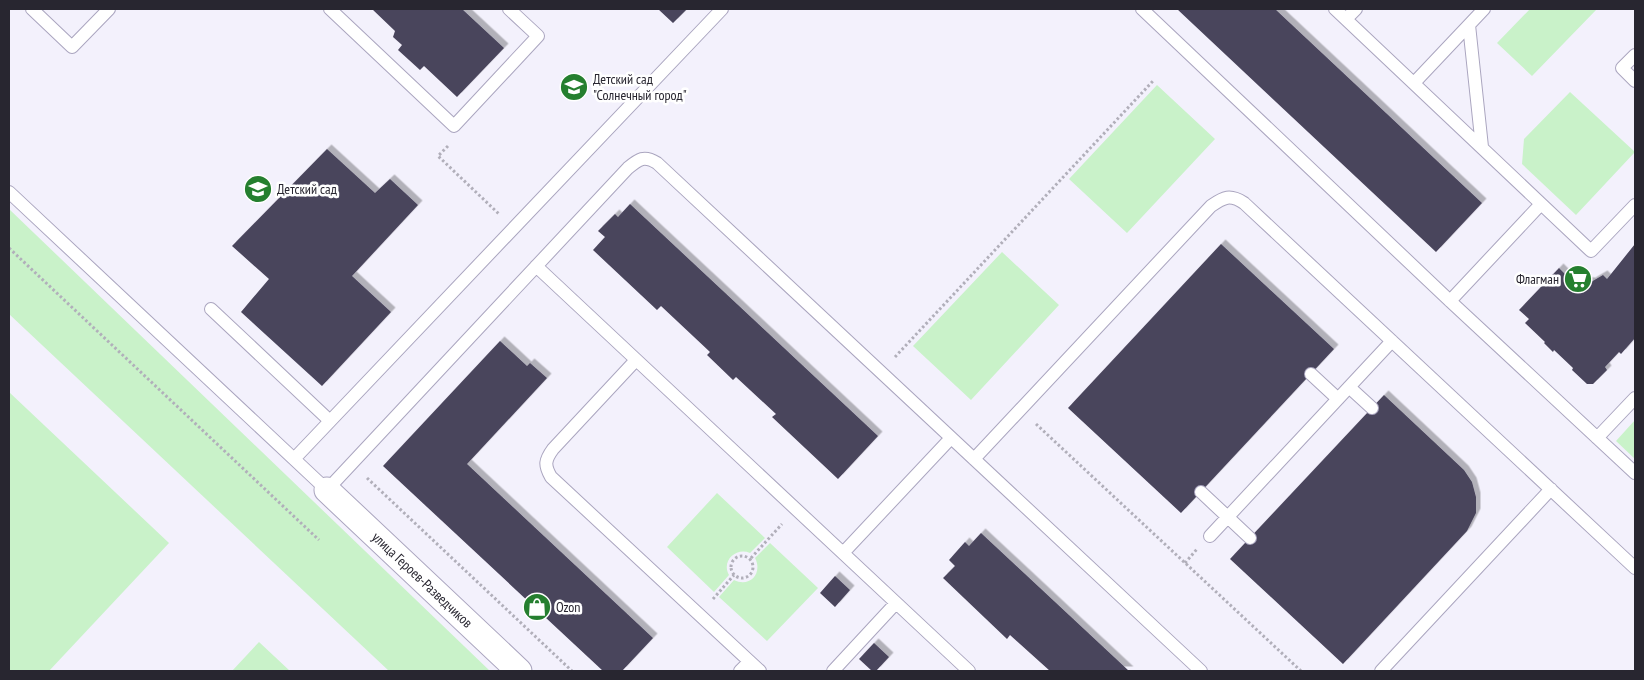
<svg xmlns="http://www.w3.org/2000/svg" width="1644" height="680" viewBox="0 0 1644 680" font-family="'PT Sans Narrow',sans-serif">
  <defs>
    <filter id="shadow"><feDropShadow dx="4.5" dy="-4.5" stdDeviation="0" flood-color="#0004"/></filter>
  </defs>
  <rect width="100%" height="100%" fill="#f3f1fc"/>
  <path fill="#c9f2c9" d="M1530 9H1597L1532 76 1497 43Z
    M1157 85 1215 139 1127 233 1069 179Z
    M1570 92 1635 152 1576 215 1522 164 1524 139Z
    M9 209 490 671H389L9 314Z
    M1002 252 1059 305 971 400 913 346Z
    M9 392 169 543 49 671H9Z
    M1635 420V459L1616 441Z
    M717 493 765 538 750 553C736 547 721 561 729 575L714 592 667 547Z
    M770 543 818 588 767 641 719 597 734 580C750 588 763 573 755 558Z
    M259 642 290 671H232Z"/>
  <path fill="#49445b" filter="url(#shadow)" d="M372 9H462L504 48 457 97 424 66 420 70 398 50 402 45 393 37 395 31Z
    M658 9H687L673 23Z
    M1177 9H1275L1482 203 1436 252Z
    M327 149 375 193 390 179 418 205 352 276 391 312 322 386 241 312 269 279 232 246Z
    M630 204 878 436 838 479 772 417 776 414 736 377 733 380 707 355 710 352 661 306 657 310 593 250 605 237 598 231 615 214 618 217Z
    M1221 244 1334 349 1181 513 1068 408Z
    M1635 244V338L1621 354 1619 352 1605 367 1607 370 1593 384H1587L1572 370 1573 368 1554 350 1553 352 1544 343 1545 342 1525 323 1529 319 1519 310 1559 268 1570 279 1573 275 1582 281 1591 282 1603 275 1607 279Z
    M500 341 527 366 530 363 547 378 467 464 653 638 622 671H603L383 466Z
    M1384 395 1464 470 1472 482 1476 497V513L1467 531 1343 664 1230 559Z
    M981 533 1129 671H1050L1010 635 1007 639 943 578 955 566 949 560 965 542 969 546Z
    M835 576 850 590 835 607 820 593Z
    M874 643 889 657 876 671H872L859 659Z"/>
  <g fill="none" stroke-linecap="round" stroke-linejoin="round">
    <defs>
      <path id="lane" d="M32 9 72 47 109 9
        M330 9 454 126 538 36 509 9
        M1142 9 1450 301 1635 473
        M1335 9 1591 251 1635 205
        M1346 19 1356 9
        M1469 25 1482 147
        M1635 55 1622 68 1635 81
        M1414 83 1484 9
        M9 192 327 490 628 168C639 159 644 155 657 163L1201 671
        M536 266 969 671
        M1450 301 1541 204
        M211 309 330 421
        M636 360 553 449C545 460 544 465 551 477L760 671
        M1311 374 1338 399
        M1349 387 1372 408
        M1597 438 1635 398
        M294 459 722 9
        M974 459 1211 206C1224 197 1230 194 1244 203L1635 568
        M1201 492 1250 538
        M1210 536 1392 341
        M843 553 951 438
        M740 671 749 662
        M833 671 896 603
        M1381 671 1551 489"/>
      <g id="street">
        <path id="s1" d="M327 490 519 671"/>
      </g>
    </defs>
    <use href="#lane" stroke="#aaa5bf" stroke-width="14"/>
    <use href="#street" stroke="#aaa5bf" stroke-width="27"/>
    <path stroke="#b1afba" stroke-width="3" stroke-dasharray="2.5 2.5" stroke-linecap="butt" d="M448 146 438 156 499 214
      M9 248 319 540
      M895 357 1153 81
      M1036 424 1301 671
      M367 478 572 671
      M731 567a11 11 0 1 1 22 0a11 11 0 1 1-22 0Z
      M751 558 782 524
      M1185 563 1197 549
      M713 599 734 575"/>
    <use href="#lane" stroke="#fff" stroke-width="12"/>
    <use href="#street" stroke="#fff" stroke-width="25"/>
  </g>
  <defs>
    <symbol id="school-disc" viewBox="-11 -11 22 22"><circle r="9.5" fill="#257f2f" stroke="#fff"/><path d="M0-5L7-2L0 1L-7-2ZM-4 1L0 2.5L4 1V4Q0 6-4 4Z" fill="#fff"/></symbol>
    <symbol id="supermarket-disc" viewBox="-11 -11 22 22"><circle r="9.5" fill="#257f2f" stroke="#fff"/><path d="M-6-5.5h2.5l.6 2H6L4.5 2H-2.5L-4.4-4H-6ZM-1.5 3.2a1.3 1.3 0 1 0 .1 0ZM3 3.2a1.3 1.3 0 1 0 .1 0Z" fill="#fff"/></symbol>
    <symbol id="shop-disc" viewBox="-11 -11 22 22"><circle r="9.5" fill="#257f2f" stroke="#fff"/><path d="M-5-2.5h2.3a2.7 3.5 0 0 1 5.4 0H5L5.5 6h-11ZM-1.5-2.5h3a1.5 2.3 0 0 0-3 0Z" fill="#fff"/></symbol>
  </defs>
  <g fill-rule="evenodd">
    <use href="#school-disc" x="558" y="71" width="32" height="32"/>
    <use href="#school-disc" x="242" y="173" width="32" height="32"/>
    <use href="#supermarket-disc" x="1562" y="263" width="32" height="32"/>
    <use href="#shop-disc" x="521" y="591" width="32" height="32"/>
  </g>
  <g text-anchor="middle" stroke-width="5" stroke-linejoin="round" paint-order="stroke">
    <g font-size="14" fill="#282630" stroke="#fff" text-anchor="start">
      <text x="593" y="84">Детский сад<tspan x="593" dy="16">"Солнечный город"</tspan></text>
      <text x="277" y="194">Детский сад</text>
      <text x="1559" y="284" text-anchor="end">Флагман</text>
      <text x="556" y="612">Ozon</text>
    </g>
    <g font-size="14" fill="#282630" stroke="#fff">
      <text dy="5" stroke="none"><textPath href="#s1" startOffset="131">улица Героев-Разведчиков</textPath></text>
    </g>
  </g>
  <rect width="1644" height="680" fill="none" stroke="#282630" stroke-width="20"/>
</svg>
